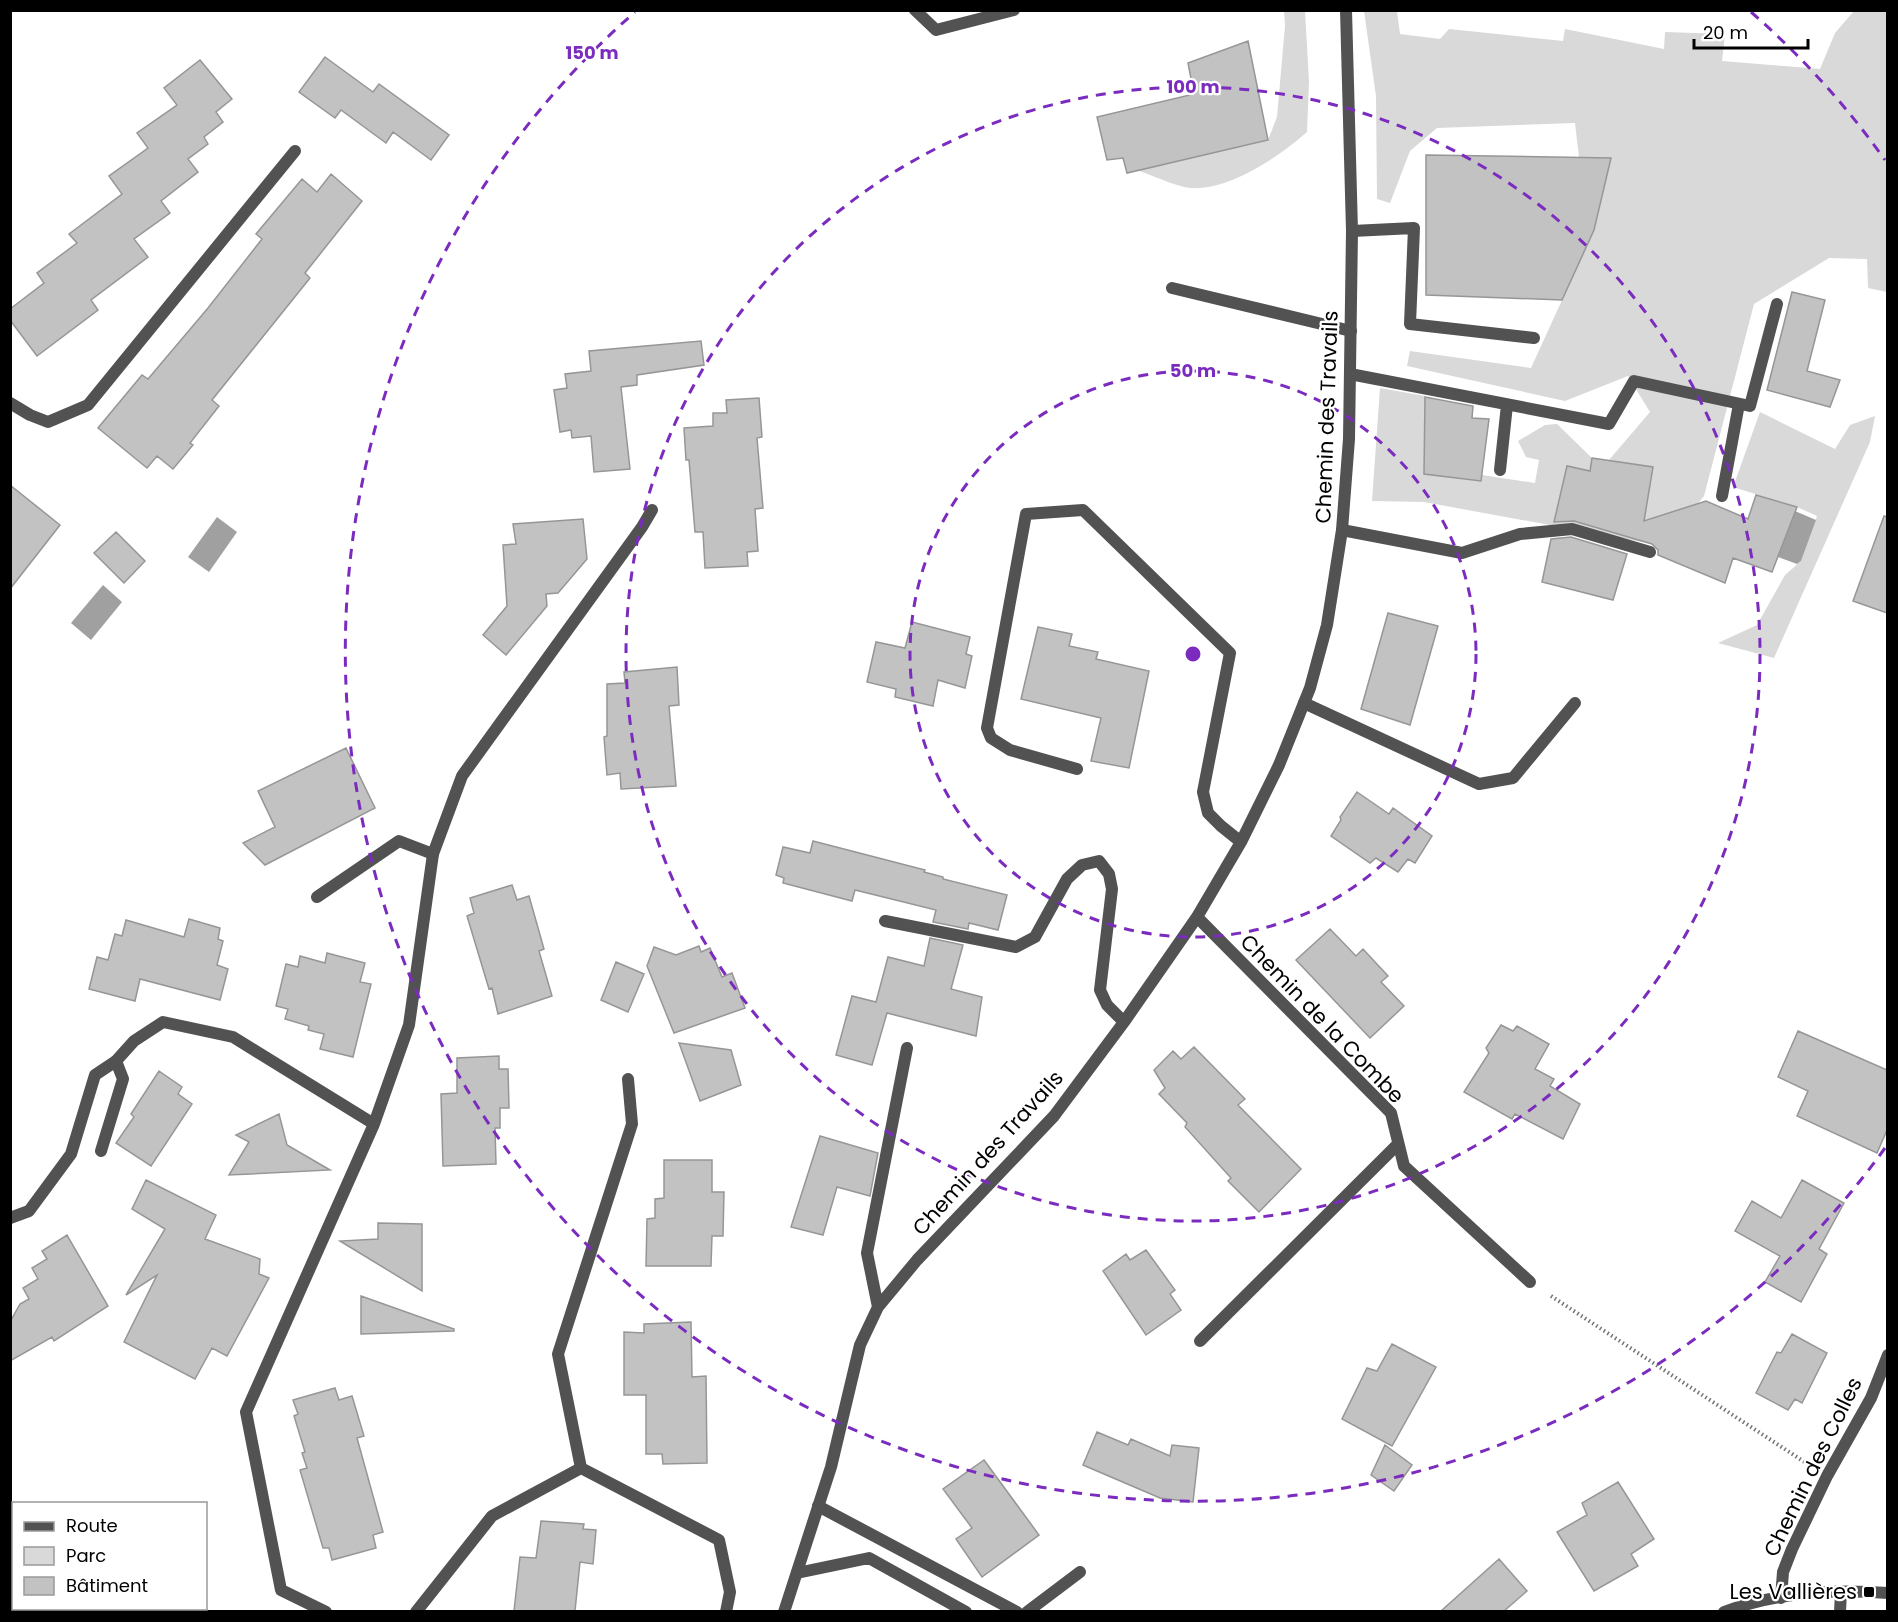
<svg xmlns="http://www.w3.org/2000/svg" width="1898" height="1622" viewBox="0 0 1898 1622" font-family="Poppins,sans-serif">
  <rect width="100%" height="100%" fill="#fff"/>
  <path fill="#d9d9d9" d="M1284 11H1305L1309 81 1307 132C1280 156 1229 191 1191 188 1178 187 1151 175 1137 170L1268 140 1277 117 1285 26Z
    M1364 11H1397L1400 34 1440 39 1449 29 1563 41 1565 29 1664 49 1665 32 1725 34 1722 61 1820 69 1835 33 1854 11H1887V292L1868 288 1867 259 1829 258 1754 304 1704 496 1664 546 1424 502 1372 501 1380 388 1425 396 1424 474 1481 481 1482 475 1535 483 1539 460 1526 457 1518 441 1545 425 1557 424 1592 458 1647 503 1653 467 1609 460 1650 412 1628 376 1565 401 1407 366 1410 351 1531 368 1594 230 1611 158 1579 157 1575 123 1437 128 1410 151 1390 203 1377 199 1376 96Z
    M1760 412 1835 449 1850 425 1875 416 1870 442 1774 658 1718 643 1757 625 1785 575 1801 561 1817 516 1797 507 1733 487Z"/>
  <path fill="#a0a0a0" d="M1795 511 1816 520 1801 561 1797 564 1778 557Z
    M217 517 237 532 209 572 188 557Z
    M103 585 122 602 91 640 71 623Z"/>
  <path fill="#c2c2c2" stroke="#969696" stroke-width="1.5" d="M1248 41 1268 140 1127 173 1123 158 1107 160 1097 117 1194 94 1188 63Z
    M325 57 373 92 379 84 449 135 431 160 393 132 386 143 341 110 335 118 299 92Z
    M200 60 232 99 216 112 223 122 204 137 208 144 188 159 198 172 161 201 170 213 134 239 148 257 91 300 98 310 37 356 10 320V309L44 283 37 273 77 243 69 234 122 194 109 176 148 148 137 133 177 105 164 88Z
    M1426 155 1611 158 1594 230 1562 300 1426 295Z
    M331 174 362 201 305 273 310 278 212 400 219 406 190 443 193 445 173 469 157 456 147 468 98 428 142 375 148 379 208 308 262 239 256 234 302 179 317 192Z
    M1792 292 1825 300 1807 371 1840 380 1830 407 1767 390Z
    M701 341 704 365 637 375V385L621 387 630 469 594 472 591 436 572 438 571 430 560 432 554 390 567 388 565 374 591 371 589 351Z
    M1425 397 1473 406 1472 418 1489 419 1481 481 1424 474Z
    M759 398 762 437 757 438 763 508 755 509 758 551 747 552 748 566 705 568 703 532H695L689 460H686L684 428 713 426V413H727L726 400Z
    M1592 458 1653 467 1644 521 1706 501 1748 519 1756 495 1797 507 1772 572 1733 558 1725 583 1658 555V550L1652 544 1574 521 1554 522 1567 466 1590 471Z
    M10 485 60 525 10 589Z
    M1884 516 1887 517V613L1853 601Z
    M583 519 587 559 558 593 546 594 547 606 506 655 483 635 507 606 503 545 516 544 513 524Z
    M116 532 145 561 124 583 94 553Z
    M1571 537 1627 554 1613 600 1542 582 1551 539Z
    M1388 613 1438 626 1410 725 1361 709Z
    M912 622 970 637 966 654 972 656 965 688 938 680 933 706 895 697 896 689 867 682 876 642 905 648Z
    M1038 627 1072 634 1069 646 1098 652 1096 659 1149 671 1129 768 1091 761 1101 718 1021 699Z
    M677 667 679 705 669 706 676 786 621 789 620 773 607 775 604 737 607 736V684L625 683 624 672Z
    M346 748 375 808 265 865 243 843 275 827 258 791Z
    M1357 792 1389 814 1393 808 1432 836 1415 863 1408 859 1398 872 1376 858 1370 863 1331 836 1341 820 1340 817Z
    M813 841 925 870 924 872 943 877V879L1007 895 998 930 969 923 968 929 933 922 936 910 855 890 852 901 783 883 784 878 776 875 783 847 810 853Z
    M512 885 517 900 529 896 544 949 539 951 552 996 498 1014 492 988 489 989 467 916 474 913 470 898Z
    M189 919 220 928 218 939 223 941 217 965 228 969 220 1000 140 979 135 1001 89 989 97 957 108 960 115 934 122 936 126 920 184 937Z
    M1330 929 1356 956 1363 949 1388 976 1381 982 1404 1006 1370 1038 1296 960Z
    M930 938 963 945 951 989 982 997 976 1036 887 1013 872 1065 836 1055 852 996 876 1002 888 957 924 966Z
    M699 946 701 952 710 948 722 977 732 973 745 1008 674 1033 647 966 654 947 676 955Z
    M327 953 365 963 360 982 371 984 353 1057 320 1049 324 1034 308 1030 309 1026 285 1019 288 1009 276 1006 286 964 298 967 300 956 325 963Z
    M616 962 644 974 628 1012 601 1000Z
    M1501 1025 1513 1031 1517 1026 1549 1044 1535 1069 1554 1079 1550 1086 1580 1104 1563 1139 1515 1114 1512 1119 1464 1092 1489 1053 1486 1048Z
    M1798 1031 1887 1070V1130L1877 1153 1797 1116 1808 1091 1778 1077Z
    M679 1043 731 1050 741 1085 700 1101Z
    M1194 1047 1245 1099 1238 1105 1301 1169 1259 1212 1228 1181 1231 1178 1185 1127 1187 1123 1159 1094 1165 1088 1154 1070 1173 1051 1181 1059Z
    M499 1056V1069H508L509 1108H500V1128H495L496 1164 443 1166 441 1094 457 1093V1058Z
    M159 1071 182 1087 178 1094 192 1104 151 1166 116 1143 134 1117 131 1114Z
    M279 1114 287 1145 330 1170 229 1175 249 1142 236 1135Z
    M820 1136 878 1153 870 1196 837 1187 823 1235 791 1227Z
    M664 1160H712V1192H724L723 1236H712L711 1266H646L647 1219 655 1218V1199L664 1198Z
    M146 1180 216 1215 205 1239 260 1259 259 1274 269 1278 227 1356 212 1348 195 1379 124 1342 157 1275 126 1295 165 1229 132 1209Z
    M1802 1180 1844 1203 1819 1249 1827 1254 1801 1302 1765 1282 1780 1256 1735 1231 1752 1201 1781 1218Z
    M378 1223 422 1224V1291L340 1241 378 1239Z
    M67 1235 108 1306 54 1341 52 1337 10 1361V1322L20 1304 29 1299 23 1288 38 1279 32 1268 47 1259 42 1251Z
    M1146 1250 1175 1290 1170 1294 1181 1310 1146 1335 1103 1271 1126 1254 1130 1260Z
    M361 1296 454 1329V1331L361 1334Z
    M691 1322 692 1377 706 1376 707 1463 663 1464 662 1454H646V1395H624V1332L644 1333V1324Z
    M1792 1334 1827 1353 1802 1403 1795 1399 1788 1410 1756 1393 1777 1352 1781 1353Z
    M1392 1344 1436 1367 1392 1446 1342 1419 1367 1368 1377 1371Z
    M335 1388 339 1400 352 1396 364 1436 357 1438 383 1532 373 1535 376 1548 332 1560 329 1548H323L300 1470 307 1468 302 1453 305 1452 294 1416 298 1414 293 1400Z
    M1097 1432 1128 1445 1131 1439 1170 1456 1172 1445 1199 1448 1193 1502 1160 1498 1083 1465Z
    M1385 1445 1412 1465 1394 1491 1371 1475Z
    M984 1460 1039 1535 982 1577 956 1539 972 1528 943 1489Z
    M1618 1482 1654 1539 1631 1554 1638 1566 1594 1591 1557 1532 1587 1515 1582 1503Z
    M541 1521 584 1524 583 1529 596 1530 593 1564 580 1562 575 1611H514L520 1557 536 1558Z
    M1499 1559 1527 1591 1504 1611H1441Z"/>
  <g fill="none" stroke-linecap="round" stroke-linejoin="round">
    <path stroke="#747474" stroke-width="4" stroke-dasharray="1.5 3" stroke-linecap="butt" d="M1551 1296 1806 1463"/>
    <path stroke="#525252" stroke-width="12" d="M915 10 936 30 1014 10
      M1352 231 1414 228 1410 324 1534 338
      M1172 288 1351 331
      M1350 374 1609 424 1634 381 1750 406 1777 304
      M10 403 30 415 48 422 88 405 295 151
      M1500 470 1507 405
      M1722 496 1739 404
      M1342 530 1462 553 1520 534 1572 529 1650 552
      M1304 703 1479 784 1513 778 1575 703
      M317 897 399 841 433 854
      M10 1218 29 1211 71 1154 95 1075 116 1061 123 1079 101 1151
      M1200 1341 1398 1144
      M818 1506 1017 1612
      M797 1573 869 1558 966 1612
      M1027 1612 1080 1572"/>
    <path stroke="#525252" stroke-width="12" d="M1077 769 1010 750 991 738 987 728 1026 514 1083 510 1230 653 1203 792 1208 813 1221 826 1241 842
      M1197 917 1391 1113 1404 1166 1530 1282
      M885 921 1016 947 1035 937 1067 879 1082 865 1099 861 1109 874 1112 889 1100 990 1107 1005 1124 1022
      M116 1061 134 1041 163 1022 233 1037 374 1124
      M878 1307 867 1253 907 1048
      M581 1468 558 1354 632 1124 628 1079
      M1781 1598 1783 1572 1792 1549 1827 1476 1871 1398 1888 1355
      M326 1612 281 1590 246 1412 374 1124 409 1025 433 854 462 776 642 527 652 510
      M416 1612 492 1516 581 1468 719 1540 730 1592 726 1612
      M784 1612 831 1467 860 1345 878 1307 917 1260 1054 1116 1124 1022 1197 917 1241 842 1279 765 1310 688 1327 625 1342 530 1349 439 1352 231 1346 10
      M1724 1612C1774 1593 1834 1589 1888 1593
      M1840 1612 1841 1591"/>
  </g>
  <g fill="none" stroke="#7b2cbf" stroke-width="3" stroke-dasharray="10 8">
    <circle cx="1193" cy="654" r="283"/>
    <circle cx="1193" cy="654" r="567"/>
    <path d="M1885 1148A850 850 0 1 1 635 12M1751 12A850 850 0 0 1 1885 160"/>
  </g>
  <rect fill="#000" stroke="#fff" stroke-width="2" x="1863" y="1586" width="12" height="12" rx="3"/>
  <g text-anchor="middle" stroke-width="4.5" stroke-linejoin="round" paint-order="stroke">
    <g font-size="21" fill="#000" stroke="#fff">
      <text transform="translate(1327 417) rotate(-88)" y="7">Chemin des Travails</text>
      <text transform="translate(1322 1019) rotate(46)" y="7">Chemin de la Combe</text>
      <text transform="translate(988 1153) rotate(-48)" y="7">Chemin des Travails</text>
      <text transform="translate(1813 1467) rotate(-64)" y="7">Chemin des Colles</text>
    </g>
    <g font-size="21" fill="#000" stroke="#fff" text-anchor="end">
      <text x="1857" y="1599">Les Vallières</text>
    </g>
  </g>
  <circle cx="1193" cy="654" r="9" fill="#7b2cbf" stroke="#fff" stroke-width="3"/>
  <g font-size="18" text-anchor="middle" font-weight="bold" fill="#7b2cbf" stroke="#fff" stroke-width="4.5" stroke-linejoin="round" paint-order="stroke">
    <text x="592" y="59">150 m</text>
    <text x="1193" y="93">100 m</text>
    <text x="1193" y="377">50 m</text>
  </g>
  <rect width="1898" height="1622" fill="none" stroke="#000000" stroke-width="24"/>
  <rect x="12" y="1502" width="195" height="108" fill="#ffffff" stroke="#999999" stroke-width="1.5"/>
  <rect x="24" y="1522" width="30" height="9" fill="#525252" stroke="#999999" stroke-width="1.5"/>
  <text x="66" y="1532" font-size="18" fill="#000000">Route</text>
  <rect x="24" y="1547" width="30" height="18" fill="#d9d9d9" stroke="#999999" stroke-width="1.5"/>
  <text x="66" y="1562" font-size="18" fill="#000000">Parc</text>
  <rect x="24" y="1577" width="30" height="18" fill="#c2c2c2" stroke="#999999" stroke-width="1.5"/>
  <text x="66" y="1592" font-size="18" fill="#000000">Bâtiment</text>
  <path d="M1694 39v9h114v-9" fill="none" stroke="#000000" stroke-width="3"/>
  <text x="1703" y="39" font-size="18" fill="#000000" stroke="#ffffff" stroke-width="4.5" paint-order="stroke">20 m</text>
</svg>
